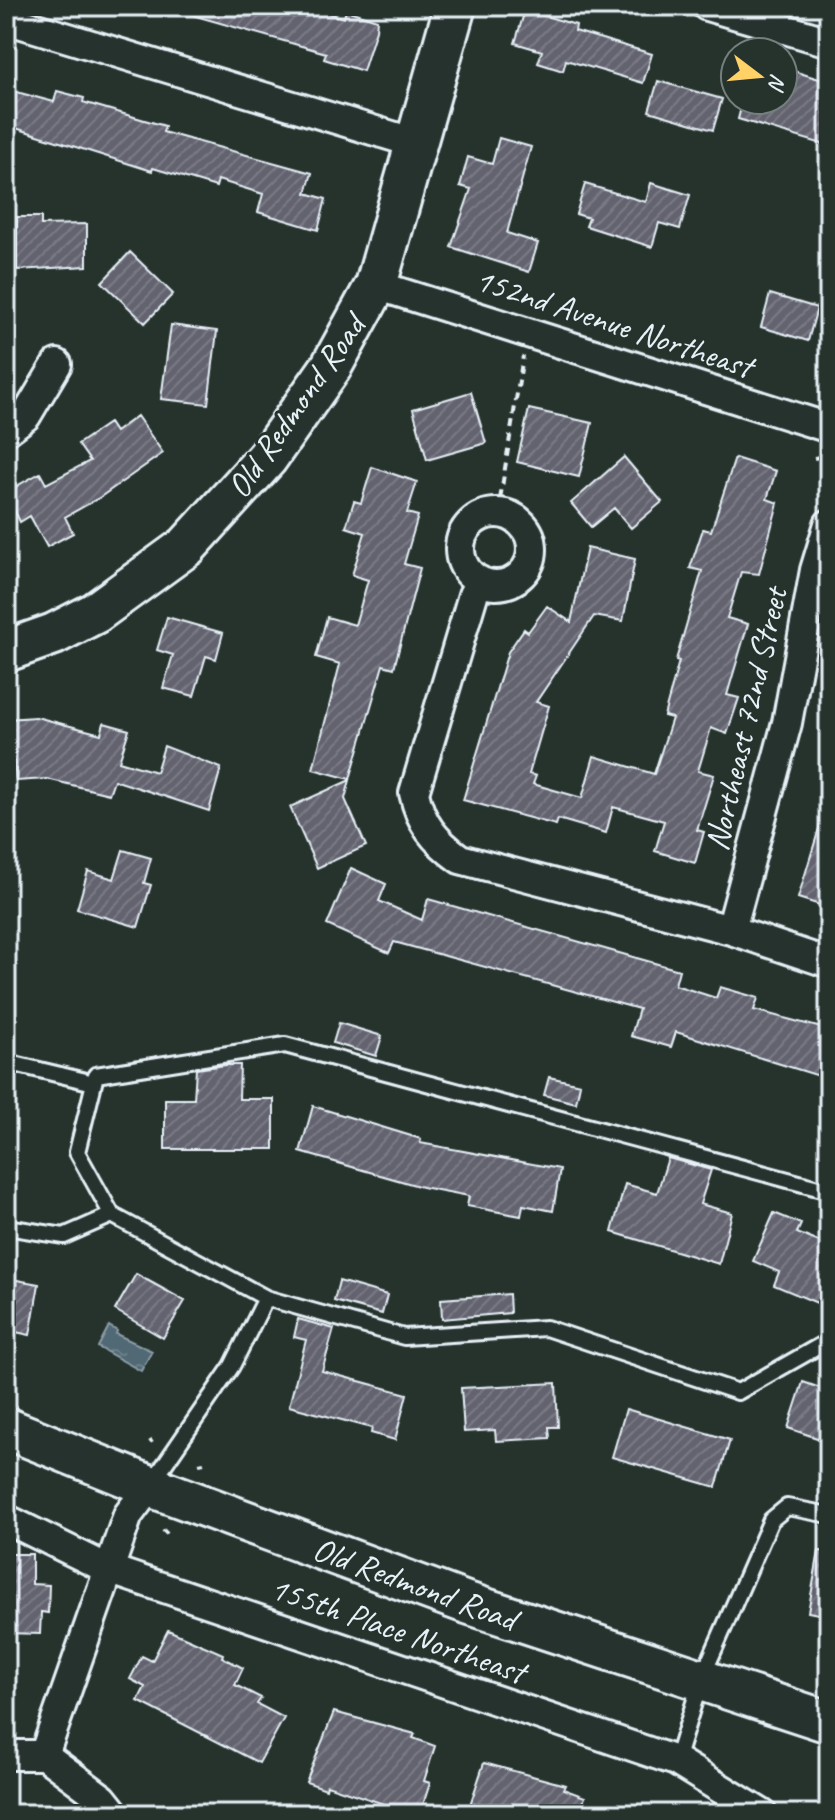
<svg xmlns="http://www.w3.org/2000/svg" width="835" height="1820" viewBox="0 0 835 1820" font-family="Caveat,sans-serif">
  <defs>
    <pattern id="water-ripples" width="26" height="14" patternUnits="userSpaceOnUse" patternTransform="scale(2)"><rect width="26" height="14" fill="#516975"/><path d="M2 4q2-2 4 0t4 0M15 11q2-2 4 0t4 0" fill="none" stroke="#6a7f89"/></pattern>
    <pattern id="building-hatch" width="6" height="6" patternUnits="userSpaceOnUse" patternTransform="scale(2)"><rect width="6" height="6" fill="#646370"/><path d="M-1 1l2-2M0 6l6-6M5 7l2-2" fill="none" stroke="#7a7a85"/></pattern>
  </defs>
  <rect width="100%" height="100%" fill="#26332d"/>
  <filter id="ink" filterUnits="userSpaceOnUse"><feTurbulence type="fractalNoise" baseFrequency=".0125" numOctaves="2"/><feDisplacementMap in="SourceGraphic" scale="16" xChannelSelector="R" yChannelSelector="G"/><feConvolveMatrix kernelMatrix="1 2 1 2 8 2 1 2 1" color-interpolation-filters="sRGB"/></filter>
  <g filter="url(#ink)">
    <path fill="url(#water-ripples)" stroke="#8d9fa9" stroke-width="2" d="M109 1326 117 1331 116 1334 152 1351 141 1371 98 1347Z"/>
    <path fill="url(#building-hatch)" stroke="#e8f1f8" stroke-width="2" d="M178 6H305L344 18 346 10 377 20 376 30 363 71 324 59 326 53 178 11Z
      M525 10 576 25 575 31 652 54 643 83 566 60 563 71 538 63 542 51 515 43Z
      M790 70 829 82V146L738 119 743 100H783Z
      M658 81 722 99 713 130 649 111Z
      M9 90 54 102 57 91 84 98 83 102 165 126 163 132 312 173 306 193 326 199 318 230 258 212 263 194 218 180 216 187 153 168 152 171 6 125Z
      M499 138 531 147 507 233 538 243 529 272 451 247 471 189 460 186 468 157 492 164Z
      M651 183 690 195 680 229 659 223 652 247 586 226 589 218 576 214 585 184 646 202Z
      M17 217H41V225L87 224V266L17 270Z
      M130 252 173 294 145 323 102 282Z
      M770 294 817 308 808 341 761 327Z
      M171 325 217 331 208 404 161 399Z
      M471 392 486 443 427 460 413 409Z
      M529 409 592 423 579 477 517 462Z
      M137 416 163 453 99 498 65 517 73 533 47 547 30 516 20 522 6 492 40 473 46 484 90 461 78 444 109 423 115 432Z
      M624 457 662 502 631 528 614 508 591 527 571 503Z
      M735 458 776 471 767 499 778 503 759 574 741 572 727 618 748 624 727 695 739 698 727 734 711 728 698 771 714 775 697 830 704 832 695 863 655 851 664 821 613 807 606 833 558 819 556 825 463 800 508 652 524 629 528 632 547 606 571 622 587 548 635 559 623 621 594 616 536 702 549 706 529 774 536 776 533 784 582 798 594 756 654 774 672 718 664 716 679 661 676 660 702 571 690 568 703 529 711 531Z
      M372 467 417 482 407 513 418 516 404 564 420 568 394 668 383 665 350 779 313 769 340 664 316 657 327 617 355 625 368 580 352 575 365 533 346 527 354 501 361 503Z
      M167 617 223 633 216 659 206 656 194 696 163 688 173 655 157 650Z
      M36 717 101 734 104 723 129 730 119 761 156 772 164 746 221 768 209 811 114 780 109 794 47 779 16 781 14 761 6 762V719Z
      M350 780 345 799 366 846 317 868 290 807Z
      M824 812H829V908L798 898Z
      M123 850 151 858 144 883 151 885 138 927 77 909 88 871 114 879Z
      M351 868 386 884 379 901 422 920 428 899 679 970 675 985 716 998 720 987 758 998 754 1010 829 1030V1079L676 1032 671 1047 631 1036 639 1009 394 942 389 953 327 925Z
      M339 1023 382 1036 376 1056 333 1043Z
      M226 1065H240L239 1099H274V1149H165V1099H194L196 1069Z
      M549 1077 580 1084 576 1103 544 1095Z
      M313 1106 421 1139 420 1143 560 1169 553 1211 523 1205 521 1216 467 1206 469 1196 422 1187 300 1152Z
      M668 1158 711 1170 700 1204 732 1213 719 1264 612 1232 625 1184 657 1193Z
      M774 1213 801 1224 797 1233 829 1246V1308L774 1285 779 1272 753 1261Z
      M136 1274 185 1301 163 1338 115 1310Z
      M6 1278 39 1284 30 1335 6 1330Z
      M339 1281 387 1295 382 1314 334 1301Z
      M509 1294 510 1313 442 1319 441 1299Z
      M298 1319 334 1329 322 1371 407 1394 395 1440 371 1433 372 1428 289 1406 306 1340 294 1337Z
      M803 1382 829 1391V1442L788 1428Z
      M556 1383 558 1427H549L550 1438 496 1441 495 1430 464 1432 461 1388Z
      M626 1409 730 1440 716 1487 612 1457Z
      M819 1551 829 1552V1616L808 1612Z
      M6 1554H32V1584L49 1585 48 1613 41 1612 40 1634 6 1633Z
      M168 1630 223 1654 222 1657 243 1668 235 1685 261 1698 257 1704 284 1718 259 1763 138 1701 145 1687 130 1679 142 1656 152 1661Z
      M334 1712 415 1734 413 1738 435 1746 424 1781 430 1783 420 1814H397L399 1809 327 1785 326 1789 306 1782Z
      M484 1763 565 1785 563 1789 585 1797 579 1814H467Z"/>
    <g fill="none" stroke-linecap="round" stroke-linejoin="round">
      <defs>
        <path id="lane" d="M6 1062 94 1083
          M829 1191 285 1045 96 1075 77 1152 112 1215 266 1298 404 1337 546 1328 738 1392 821 1345 829 1347
          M6 1227 64 1236 112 1215
          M151 1484 232 1366 266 1298
          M676 1761 701 1680 771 1520 787 1507 829 1515"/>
        <path id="street" d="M707 6 829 42
          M6 19 415 143
          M376 285 829 428
          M6 431 26 416 57 364
          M460 549a36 36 0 1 1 72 0a36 36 0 1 1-72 0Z
          M480 581 473 595 414 793C421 824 434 840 460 859L731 930 829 963
          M731 930 787 723 815 570 829 524
          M6 1519 108 1569 676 1761 762 1814
          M6 1755H44L103 1799 115 1814
          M44 1755 128 1515 150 1486"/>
        <path id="secondary" d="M6 651 54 634 95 613 187 546 267 458 331 367 376 285 455 6
          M6 1428 150 1486 464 1602 829 1722"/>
      </defs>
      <use href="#lane" stroke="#e8f1f8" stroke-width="20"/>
      <use href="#street" stroke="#e8f1f8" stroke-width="34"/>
      <use href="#secondary" stroke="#e8f1f8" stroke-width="46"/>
      <path stroke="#e8f1f8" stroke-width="4" stroke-dasharray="8 6" stroke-linecap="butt" d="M814 458 820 457
        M498 512 523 356
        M150 1440 152 1443
        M199 1464 204 1463
        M163 1530 167 1534"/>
      <use href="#lane" stroke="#26332d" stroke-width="14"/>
      <use href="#street" stroke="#26332d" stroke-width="28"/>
      <use href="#secondary" stroke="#26332d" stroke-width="40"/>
    </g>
  </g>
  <g text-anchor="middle" stroke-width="6" stroke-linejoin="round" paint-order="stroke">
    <g font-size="34" fill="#e8f1f8" stroke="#26332d">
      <text transform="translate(614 322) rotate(18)" y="12">152nd Avenue Northeast</text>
      <text transform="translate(295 406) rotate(-55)" y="12">Old Redmond Road</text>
      <text transform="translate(745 719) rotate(-77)" y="12">Northeast 72nd Street</text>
      <text transform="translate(415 1583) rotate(20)" y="12">Old Redmond Road</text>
      <text transform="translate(398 1629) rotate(19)" y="12">155th Place Northeast</text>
    </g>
  </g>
  <rect width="835" height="1820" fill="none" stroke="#26332d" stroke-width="32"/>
  <rect x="16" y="16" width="803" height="1788" fill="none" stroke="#e8f1f8" stroke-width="3" filter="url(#ink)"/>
  <g transform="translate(759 76) rotate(106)"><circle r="38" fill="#26332d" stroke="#747f7e" stroke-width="2"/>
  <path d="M0-6L14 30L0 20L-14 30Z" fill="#ffd166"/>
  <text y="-12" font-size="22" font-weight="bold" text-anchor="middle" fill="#e8f1f8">N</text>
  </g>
</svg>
